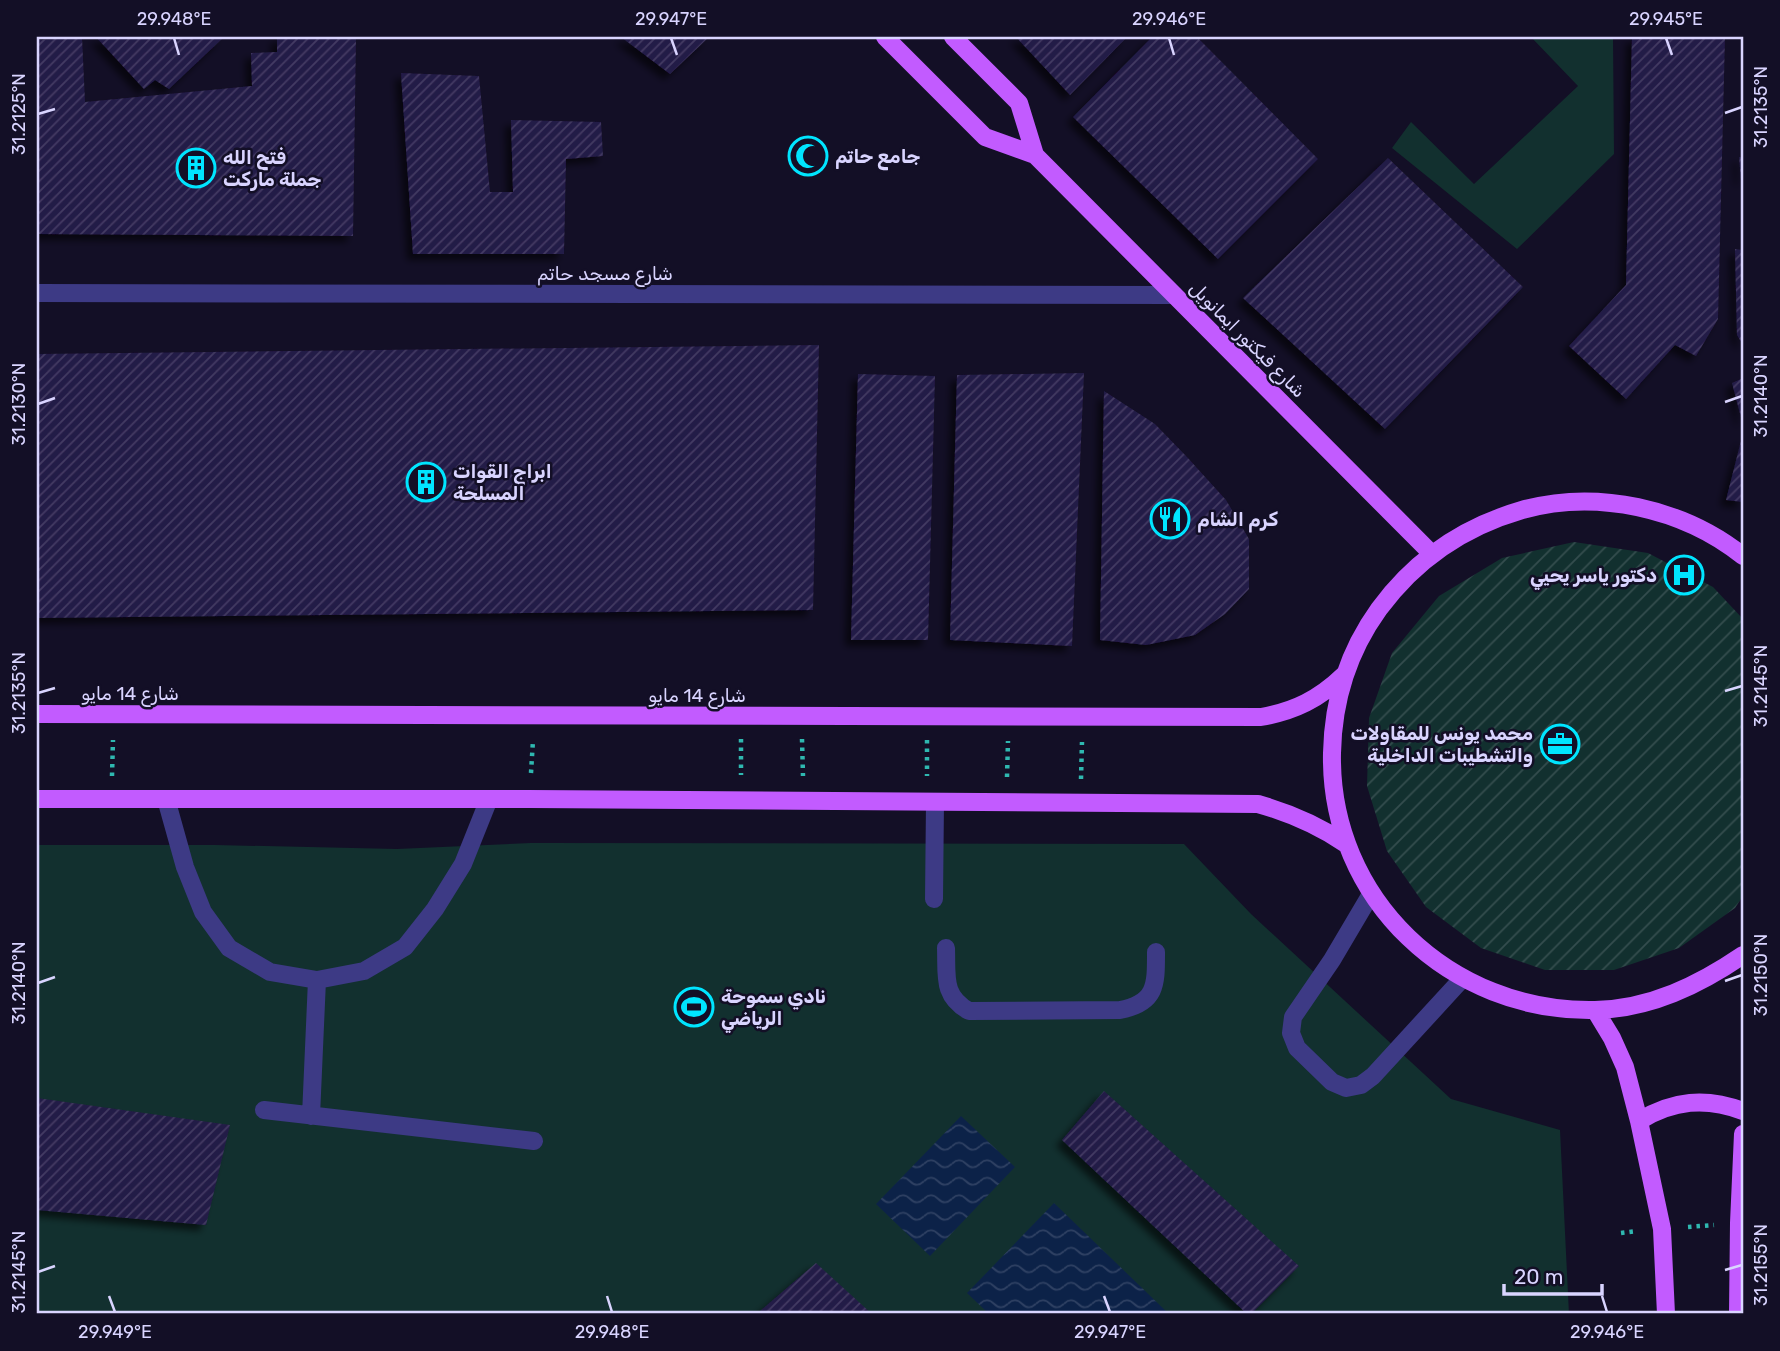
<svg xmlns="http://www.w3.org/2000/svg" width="1780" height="1351" viewBox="0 0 1780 1351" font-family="Rubik,'Noto Sans Arabic',sans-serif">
  <defs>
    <pattern id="garden-furrows" width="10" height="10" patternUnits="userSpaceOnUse" patternTransform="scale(1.75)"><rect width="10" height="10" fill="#12302f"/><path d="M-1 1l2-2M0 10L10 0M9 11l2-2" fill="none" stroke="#344d4e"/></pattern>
    <pattern id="water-waves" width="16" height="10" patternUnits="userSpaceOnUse" patternTransform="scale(1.75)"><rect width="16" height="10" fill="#0c2248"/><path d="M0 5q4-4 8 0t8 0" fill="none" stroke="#2f4163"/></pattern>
    <pattern id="building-hatch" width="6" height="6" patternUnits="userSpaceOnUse" patternTransform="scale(1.75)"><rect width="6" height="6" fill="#241b47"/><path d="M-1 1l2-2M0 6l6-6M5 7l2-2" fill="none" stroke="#433b63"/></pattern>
    <filter id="shadow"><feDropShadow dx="-6" dy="6" stdDeviation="3.5" flood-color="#0009"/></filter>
  </defs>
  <rect width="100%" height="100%" fill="#130f26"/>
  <path fill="#12302f" d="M1531 37H1613L1614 154 1517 249 1392 148 1411 122 1474 184 1578 86Z
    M531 843 1184 844 1251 914 1451 1099 1560 1130 1569 1314H37V845H215L397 849Z"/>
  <path fill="url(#garden-furrows)" d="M1574 542 1648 553 1713 587 1743 619V896L1735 908 1679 948 1614 970H1545L1481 948 1426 907 1387 851 1367 786 1369 718 1392 653 1439 596 1502 558Z"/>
  <path fill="url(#water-waves)" d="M961 1116 1015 1167 930 1256 876 1204Z
    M1054 1203 1169 1314H989L967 1293Z"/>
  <path fill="url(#building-hatch)" filter="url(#shadow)" d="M55 37H82L85 102 252 86 251 53 277 52V37H356L353 236 37 234V40L55 39Z
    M96 37H224L169 89 155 80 144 89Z
    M621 37H709L670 74Z
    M1016 37H1127L1070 95Z
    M1152 37H1197L1318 159 1218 259 1073 117Z
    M1632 37H1725L1718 319 1696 356 1675 345 1626 399 1569 346 1626 285Z
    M401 73 479 76 490 192H513L511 120 601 122 603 156 566 159 564 254H413Z
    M1739 157H1743V180H1741Z
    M1388 158 1523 287 1385 429 1243 298Z
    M1735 249 1743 250V345L1737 335Z
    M819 345 813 610 37 618V354Z
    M1084 373 1072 646 950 640 957 375Z
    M858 374 935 376 928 640H851Z
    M1743 378V421H1742L1732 383Z
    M1104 391 1155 424 1187 457 1226 500 1249 539V589L1225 614 1195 635 1146 645 1100 640Z
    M1742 437H1743V502L1726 500Z
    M1104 1091 1299 1266 1251 1314H1247L1062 1140Z
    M37 1098 230 1125 206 1225 37 1210Z
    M816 1263 872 1314H762L759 1312Z"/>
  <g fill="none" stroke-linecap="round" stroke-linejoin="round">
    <path stroke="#2fb8b0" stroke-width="4.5" stroke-dasharray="3.5 5" stroke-linecap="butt" d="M741 739V775
      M802 739 803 776
      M927 740V776
      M531 773 533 740
      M112 776 113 740
      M1007 777 1008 741
      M1081 779 1082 742
      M1688 1227 1714 1225
      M1621 1233 1637 1231"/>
    <path stroke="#3d3a85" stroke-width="18" d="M37 293 1174 295
      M166 799 185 867 203 912 229 948 270 972 317 980 364 971 405 947 435 909 463 864 489 799
      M1371 894 1332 960 1293 1017 1291 1033 1297 1048 1332 1082 1346 1088 1361 1085 1373 1076 1462 979
      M934 899 935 802
      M946 948C947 976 942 996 969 1011L1120 1010C1157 1003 1156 984 1156 952
      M264 1110 534 1141
      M311 1116 317 980"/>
    <path stroke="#c25bff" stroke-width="18" d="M885 37 985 137 1035 155 1431 553
      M953 37 1019 103 1035 155
      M1743 556C1683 508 1596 489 1522 510 1463 527 1415 560 1379 609 1348 652 1333 700 1332 753 1329 899 1451 1013 1595 1010 1650 1009 1699 985 1743 955
      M37 714 1261 717C1295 711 1319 699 1344 675
      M37 799H530L1258 804C1290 813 1318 825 1346 844
      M1595 1010 1612 1038 1625 1067 1639 1121 1662 1229 1666 1314
      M1639 1121C1673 1100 1706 1097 1743 1111
      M1738 1314 1739 1223 1743 1134"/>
  </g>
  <path fill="none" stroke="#d9d4ff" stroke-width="2.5" d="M174 38 179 55M671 38 677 55M1169 38 1174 55M1666 38 1672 55M1725 113 1742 107M38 114 55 109M1725 402 1742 396M38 404 55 398M1725 691 1742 686M38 693 55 688M1725 981 1742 975M38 983 55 977M1725 1270 1742 1265M38 1272 55 1266M109 1296 115 1312M607 1296 612 1312M1104 1296 1110 1312M1602 1296 1607 1312"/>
  <defs>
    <symbol id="mosque-ring" viewBox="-11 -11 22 22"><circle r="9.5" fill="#130f26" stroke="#00e5ff" stroke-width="1.5"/><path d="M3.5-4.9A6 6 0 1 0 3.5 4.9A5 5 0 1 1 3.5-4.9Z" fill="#00e5ff"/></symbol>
    <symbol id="building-ring" viewBox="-11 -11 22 22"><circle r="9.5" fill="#130f26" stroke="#00e5ff" stroke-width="1.5"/><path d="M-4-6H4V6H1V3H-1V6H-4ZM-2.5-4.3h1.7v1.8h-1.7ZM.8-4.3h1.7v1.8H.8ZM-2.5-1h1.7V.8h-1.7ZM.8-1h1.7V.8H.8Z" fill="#00e5ff"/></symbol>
    <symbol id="restaurant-ring" viewBox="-11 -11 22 22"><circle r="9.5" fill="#130f26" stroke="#00e5ff" stroke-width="1.5"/><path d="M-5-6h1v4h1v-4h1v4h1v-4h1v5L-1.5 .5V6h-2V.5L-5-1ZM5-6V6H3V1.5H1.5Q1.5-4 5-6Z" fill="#00e5ff"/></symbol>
    <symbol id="hospital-ring" viewBox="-11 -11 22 22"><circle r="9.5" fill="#130f26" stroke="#00e5ff" stroke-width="1.5"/><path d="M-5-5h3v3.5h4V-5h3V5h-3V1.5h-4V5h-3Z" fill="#00e5ff"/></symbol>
    <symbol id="office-ring" viewBox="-11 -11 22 22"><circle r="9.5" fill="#130f26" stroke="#00e5ff" stroke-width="1.5"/><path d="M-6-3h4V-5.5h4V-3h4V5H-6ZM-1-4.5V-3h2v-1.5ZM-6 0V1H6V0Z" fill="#00e5ff"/></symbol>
    <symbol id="stadium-ring" viewBox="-11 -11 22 22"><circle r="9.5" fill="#130f26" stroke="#00e5ff" stroke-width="1.5"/><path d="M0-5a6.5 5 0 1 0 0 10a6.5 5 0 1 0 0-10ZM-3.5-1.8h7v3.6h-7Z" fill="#00e5ff"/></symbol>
  </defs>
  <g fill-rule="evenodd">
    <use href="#mosque-ring" x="786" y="134" width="44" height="44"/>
    <use href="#building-ring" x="174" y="146" width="44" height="44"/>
    <use href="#building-ring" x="404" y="460" width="44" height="44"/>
    <use href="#restaurant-ring" x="1148" y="497" width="44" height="44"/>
    <use href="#hospital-ring" x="1662" y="553" width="44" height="44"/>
    <use href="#office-ring" x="1538" y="722" width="44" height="44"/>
    <use href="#stadium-ring" x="672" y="985" width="44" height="44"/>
  </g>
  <g text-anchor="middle" stroke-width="5" stroke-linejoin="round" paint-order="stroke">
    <g font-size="19" font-weight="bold" fill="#d9d4ff" stroke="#130f26" text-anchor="start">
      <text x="835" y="163">جامع حاتم</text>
      <text x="223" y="164">فتح الله<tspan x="223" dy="22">جملة ماركت</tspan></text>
      <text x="453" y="478">ابراج القوات<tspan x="453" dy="22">المسلحة</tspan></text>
      <text x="1197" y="526">كرم الشام</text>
      <text x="1657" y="582" text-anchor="end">دكتور ياسر يحيي</text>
      <text x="1533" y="740" text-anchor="end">محمد يونس للمقاولات<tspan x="1533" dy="22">والتشطيبات الداخلية</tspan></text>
      <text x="721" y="1003">نادي سموحة<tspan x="721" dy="22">الرياضي</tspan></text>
    </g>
    <g font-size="19" fill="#d9d4ff" stroke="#130f26">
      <text x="605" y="280">شارع مسجد حاتم</text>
      <text transform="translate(1248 339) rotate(45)" y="7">شارع فيكتور ايمانويل</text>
      <text x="130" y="700">شارع 14 مايو</text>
      <text x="697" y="702">شارع 14 مايو</text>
    </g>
  </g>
  <rect width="1780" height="1351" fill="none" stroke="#130f26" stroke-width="77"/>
  <path d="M1504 1284v10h98v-10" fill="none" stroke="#d9d4ff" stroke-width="3.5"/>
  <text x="1514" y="1284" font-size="21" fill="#d9d4ff" stroke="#130f26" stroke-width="5" paint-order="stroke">20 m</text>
  <rect x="38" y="38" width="1704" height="1274" fill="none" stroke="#d9d4ff" stroke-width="2.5"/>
  <g font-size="18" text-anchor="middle" fill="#d9d4ff">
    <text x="174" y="25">29.948°E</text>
    <text x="671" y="25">29.947°E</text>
    <text x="1169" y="25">29.946°E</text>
    <text x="1666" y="25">29.945°E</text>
    <text transform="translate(1761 107) rotate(-90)" y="6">31.2135°N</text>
    <text transform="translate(19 114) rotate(-90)" y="6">31.2125°N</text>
    <text transform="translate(1761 396) rotate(-90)" y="6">31.2140°N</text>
    <text transform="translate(19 404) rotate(-90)" y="6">31.2130°N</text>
    <text transform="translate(1761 686) rotate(-90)" y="6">31.2145°N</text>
    <text transform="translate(19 693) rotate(-90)" y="6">31.2135°N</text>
    <text transform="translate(1761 975) rotate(-90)" y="6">31.2150°N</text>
    <text transform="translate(19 983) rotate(-90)" y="6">31.2140°N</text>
    <text transform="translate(1761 1265) rotate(-90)" y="6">31.2155°N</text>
    <text transform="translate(19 1272) rotate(-90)" y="6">31.2145°N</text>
    <text x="115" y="1338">29.949°E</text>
    <text x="612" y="1338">29.948°E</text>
    <text x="1110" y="1338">29.947°E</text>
    <text x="1607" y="1338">29.946°E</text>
  </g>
</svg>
